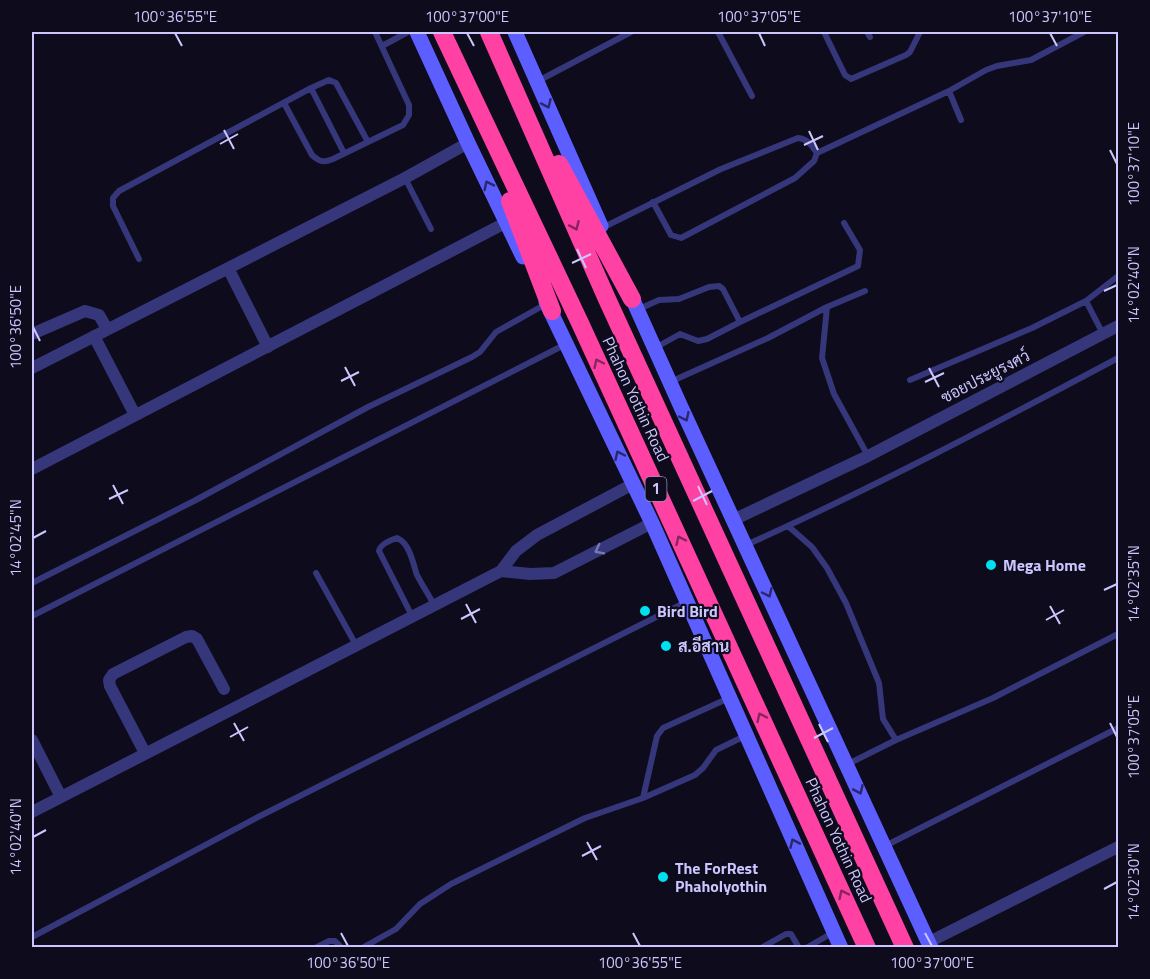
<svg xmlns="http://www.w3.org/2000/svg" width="1150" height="979" viewBox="0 0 1150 979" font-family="'Titillium Web',Sarabun,sans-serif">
  <rect width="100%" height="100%" fill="#0d0b1c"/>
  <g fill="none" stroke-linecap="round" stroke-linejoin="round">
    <path stroke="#36367b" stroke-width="6" d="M718 32 752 96
      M824 32 845 75 851 79 906 55 910 52 920 32
      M867 32 870 37
      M382 46 408 32
      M538 81 631 32
      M311 88 344 153
      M949 91 961 120
      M284 103 312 155C320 162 323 163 333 159L403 125 409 115V105L375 32
      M405 178 431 229
      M653 202 671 235 681 238 795 178 814 161 817 153 949 91 986 70 997 66 1031 60 1084 32
      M602 228 721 169 798 138C808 139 811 145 817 153
      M139 259 113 206V198L119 191 311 88 329 80 336 83 368 142
      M1086 301 1103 334
      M827 307 822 358 834 394 868 456
      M639 309 659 300 679 299 709 287 719 286 723 289 740 322 707 339 698 341 680 334 655 348
      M740 322 858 266 860 250 844 223
      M910 380 1032 328 1086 301 1118 276
      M670 382 768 338 827 307 865 291
      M788 526 812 547 827 568 846 603 879 683 883 719 896 740
      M746 545C873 488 996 423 1118 358
      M316 573 356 645
      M32 583 194 501 368 407 472 357 480 352 496 332 546 304
      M32 616 566 344
      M412 616 379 551C380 544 391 540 397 538 410 543 413 564 417 575 422 585 429 595 434 605
      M848 764 896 740 993 698 1118 634
      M643 798 657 736 663 728 729 698
      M885 846 1118 728
      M32 937 260 816 686 602
      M315 948 329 941H335L342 948
      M362 948 396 929 420 904 451 884 585 818 643 798 695 775 703 768 716 750 747 735
      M761 948 786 934H791L799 948
      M806 948 834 932"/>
    <path stroke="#36367b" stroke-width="12" d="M228 268 268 347
      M32 334 85 311 99 315 107 329
      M94 336 135 415
      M32 368 405 178 468 143
      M32 469 507 222
      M733 520 868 456 1118 326
      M501 571 530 574 554 573 652 523
      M32 740 61 797
      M145 753 110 686 109 680 113 674 186 637 192 636 197 639 224 689
      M32 812 501 571 516 551 537 535 633 484
      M929 942 1118 847"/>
    <path stroke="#5d5eff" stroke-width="15" d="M417 32 468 143 523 257
      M515 32 601 226
      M628 289 681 407 931 948
      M546 302 652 523 841 948"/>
    <path stroke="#fe41a2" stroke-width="18" d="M442 32 580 323 867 948
      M489 32 607 299 905 948
      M559 164 632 299
      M510 201 552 311"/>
  </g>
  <defs><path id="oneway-chevron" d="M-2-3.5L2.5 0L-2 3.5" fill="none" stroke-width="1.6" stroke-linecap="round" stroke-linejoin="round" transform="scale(1.5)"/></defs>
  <g stroke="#29286b">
    <use href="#oneway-chevron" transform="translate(547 104) rotate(66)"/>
    <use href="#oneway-chevron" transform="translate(488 185) rotate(-116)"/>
    <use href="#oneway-chevron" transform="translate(685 417) rotate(65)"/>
    <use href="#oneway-chevron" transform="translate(619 455) rotate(-115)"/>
    <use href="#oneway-chevron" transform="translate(768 593) rotate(65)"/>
    <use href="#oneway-chevron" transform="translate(859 790) rotate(66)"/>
    <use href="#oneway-chevron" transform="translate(794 843) rotate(-114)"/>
  </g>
  <g stroke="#86265f">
    <use href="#oneway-chevron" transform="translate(575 226) rotate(66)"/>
    <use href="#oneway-chevron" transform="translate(598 363) rotate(-115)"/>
    <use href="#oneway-chevron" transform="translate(680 540) rotate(-115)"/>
    <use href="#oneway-chevron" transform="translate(761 717) rotate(-115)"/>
    <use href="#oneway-chevron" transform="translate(843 894) rotate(-115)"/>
  </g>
  <use stroke="#7977b6" href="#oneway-chevron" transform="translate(599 550) rotate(153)"/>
  <path fill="none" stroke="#cbc6ff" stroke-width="2" d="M175 33 182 46M467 33 474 46M759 33 765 46M1050 33 1057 46M224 130 234 149M809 131 818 150M220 144 238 134M804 145 823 136M1110 150 1117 164M577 249 586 268M572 263 591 254M1104 291 1117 285M33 327 40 341M345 367 355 386M929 368 939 387M341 381 359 372M925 382 944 373M113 485 123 504M698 486 707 505M109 499 128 490M693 501 712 491M33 538 46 531M1104 590 1117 584M466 604 476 623M1050 606 1060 624M461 619 480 609M1046 620 1064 610M234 723 244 741M1110 723 1117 737M819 724 828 742M230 737 248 727M814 738 833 728M33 837 46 830M587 842 597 860M582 856 601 846M1104 889 1117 882M341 933 348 946M633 933 640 946M925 933 932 946"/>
  <g fill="#01e0f0" stroke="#0d0b1c" stroke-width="2">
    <circle cx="991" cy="565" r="6"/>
    <circle cx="645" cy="611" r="6"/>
    <circle cx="666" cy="646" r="6"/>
    <circle cx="663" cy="877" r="6"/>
  </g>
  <g text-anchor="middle" stroke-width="4.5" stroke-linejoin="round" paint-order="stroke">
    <rect fill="#0d0b1c" stroke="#928ebb" stroke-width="1.5" x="645.5" y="477" width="21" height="24" rx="4.5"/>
    <g font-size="15" font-weight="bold" fill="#cbc6ff">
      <text x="656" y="494">1</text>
    </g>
    <g font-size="16" fill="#cbc6ff" stroke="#0d0b1c">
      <text transform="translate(985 376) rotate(-27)" y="6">ซอยประยูรงศว์</text>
      <text transform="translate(636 399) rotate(65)" y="6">Phahon Yothin Road</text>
      <text transform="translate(839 840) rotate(65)" y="6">Phahon Yothin Road</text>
    </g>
    <g font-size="16" font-weight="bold" fill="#cbc6ff" stroke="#0d0b1c" text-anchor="start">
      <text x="1003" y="571">Mega Home</text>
      <text x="657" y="617">Bird Bird</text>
      <text x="678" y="652">ส.อีสาน</text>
      <text x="675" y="874">The ForRest<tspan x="675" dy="18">Phaholyothin</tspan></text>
    </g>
  </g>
  <rect width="1150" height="979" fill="none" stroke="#0d0b1c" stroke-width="66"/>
  <rect x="33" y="33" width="1084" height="913" fill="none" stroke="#cbc6ff" stroke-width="2"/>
  <g font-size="15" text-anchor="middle" fill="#cbc6ff">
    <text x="175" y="22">100°36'55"E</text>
    <text x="467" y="22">100°37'00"E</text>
    <text x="759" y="22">100°37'05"E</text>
    <text x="1050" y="22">100°37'10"E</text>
    <text transform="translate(1134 164) rotate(-90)" y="5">100°37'10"E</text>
    <text transform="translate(1134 285) rotate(-90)" y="5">14°02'40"N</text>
    <text transform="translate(16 327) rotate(-90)" y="5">100°36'50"E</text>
    <text transform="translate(16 538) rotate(-90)" y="5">14°02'45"N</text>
    <text transform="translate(1134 584) rotate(-90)" y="5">14°02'35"N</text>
    <text transform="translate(1134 737) rotate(-90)" y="5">100°37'05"E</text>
    <text transform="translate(16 837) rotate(-90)" y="5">14°02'40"N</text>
    <text transform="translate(1134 882) rotate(-90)" y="5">14°02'30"N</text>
    <text x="348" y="968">100°36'50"E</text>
    <text x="640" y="968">100°36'55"E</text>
    <text x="932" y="968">100°37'00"E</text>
  </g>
</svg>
